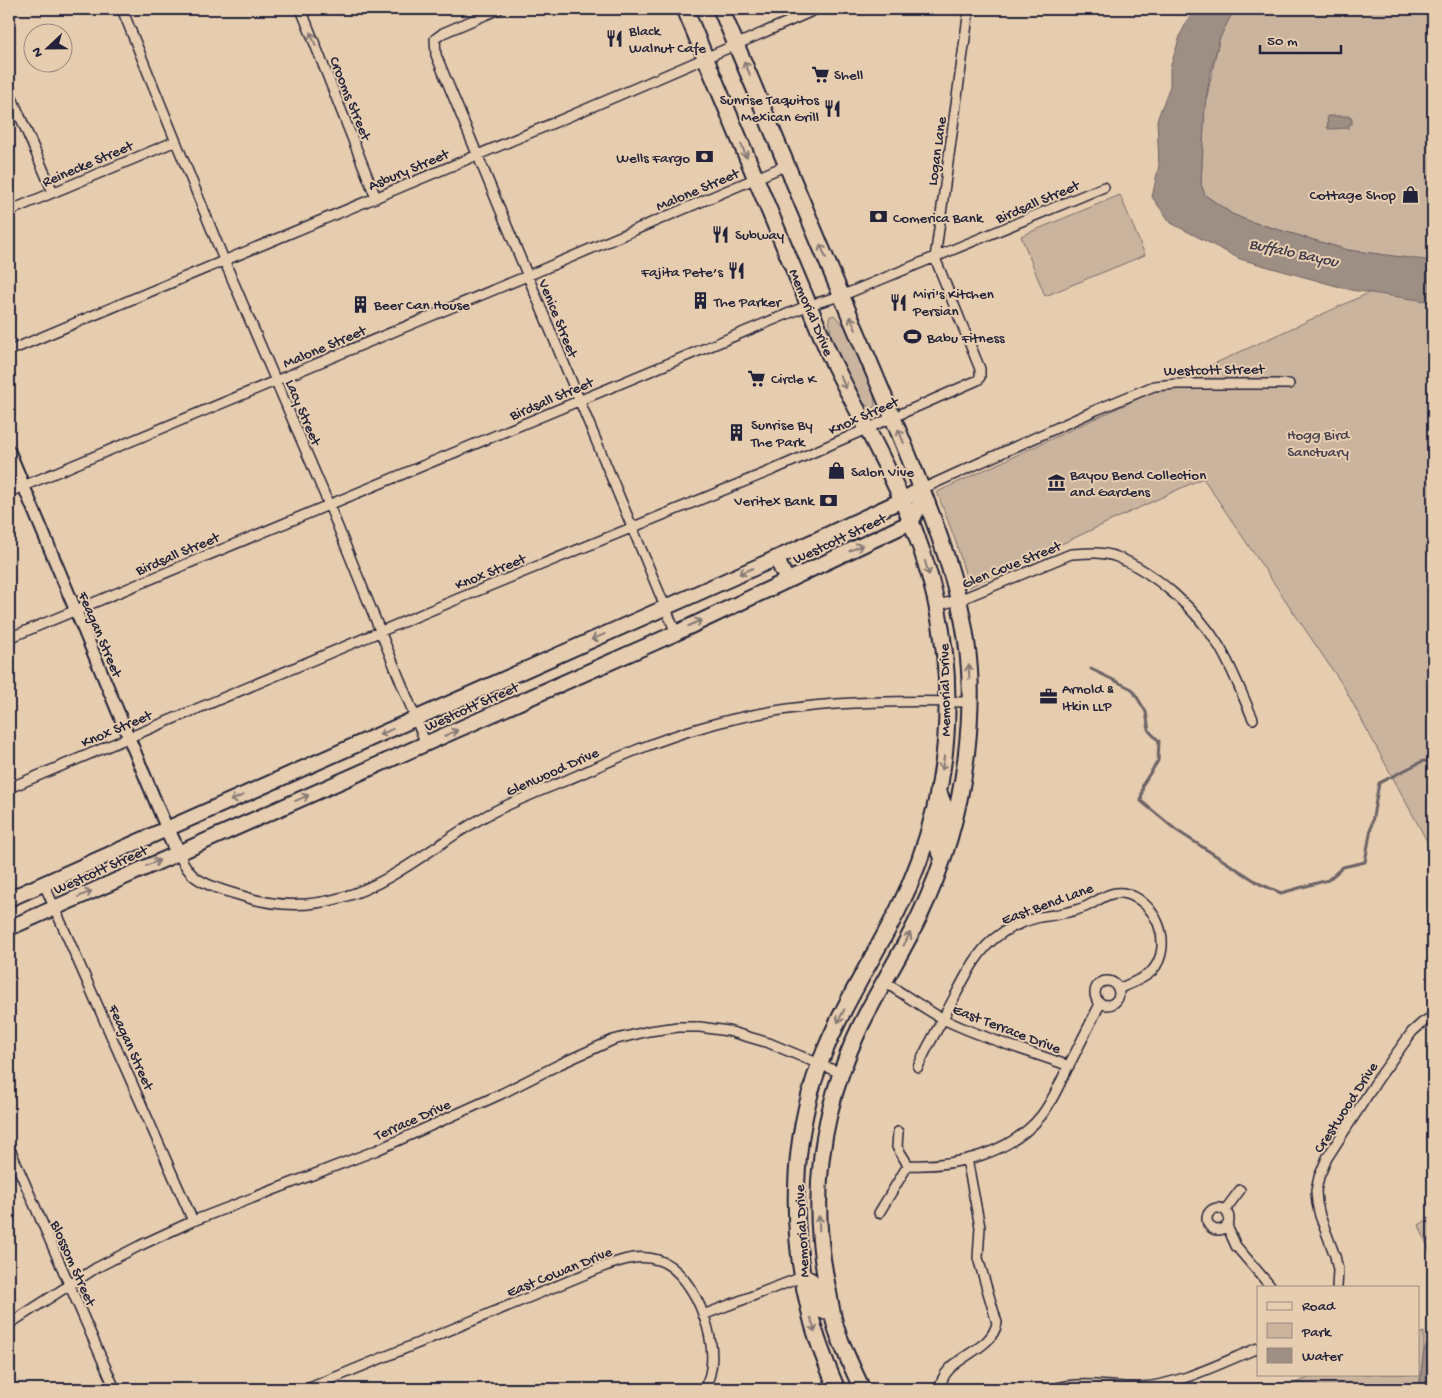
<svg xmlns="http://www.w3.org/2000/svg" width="1442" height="1398" viewBox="0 0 1442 1398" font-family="'Gochi Hand',sans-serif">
  <rect width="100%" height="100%" fill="#e7cdaf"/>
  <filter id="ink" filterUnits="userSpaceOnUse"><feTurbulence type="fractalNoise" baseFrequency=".02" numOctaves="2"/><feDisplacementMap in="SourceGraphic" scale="10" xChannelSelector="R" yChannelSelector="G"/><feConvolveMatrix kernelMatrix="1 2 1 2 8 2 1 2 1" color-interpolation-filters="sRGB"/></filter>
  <g filter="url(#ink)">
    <path fill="#cab49e" stroke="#766b6c" d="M1229 9H1433V840L1428 843 1344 687 1203 478 969 587 956 542 937 492 1148 394 1419 270 1392 256 1348 250 1249 221 1232 214 1205 195 1201 184 1205 106 1219 40Z
      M1120 195 1145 255 1045 296 1021 236Z
      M834 315 847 329 874 394 875 406 872 409 866 405 860 399 832 342 829 317Z
      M1433 1216V1260L1419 1225Z
      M1424 1332V1350L1419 1389H1281L1318 1374H1418V1334Z"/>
    <path fill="#9e8f84" stroke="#6c6367" d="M1194 9H1234L1219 40 1210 75 1205 106 1201 184 1205 195 1232 214 1249 221 1348 250 1433 261V302L1351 290 1240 259 1171 223 1152 197 1159 165 1157 120 1170 86V68L1181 33Z
      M1327 116H1349V118H1352V124H1349V128L1328 129Z
      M1433 1335V1389H1419L1424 1350Z"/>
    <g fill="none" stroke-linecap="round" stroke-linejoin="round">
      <path stroke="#6c6367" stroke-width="3" d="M1091 669 1132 689 1146 712 1149 731 1159 741 1158 761 1143 784 1141 801 1176 830 1260 884 1281 893 1328 880 1343 867 1365 862 1379 783 1423 761 1433 762"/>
      <defs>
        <path id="minor" d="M122 9 224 260 329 505 426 744
          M301 9 376 198
          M499 9 443 33 435 39 436 55 676 633
          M9 91 53 192
          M9 211 176 141
          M9 351C278 237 549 128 817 9
          M922 489 1096 410 1154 386 1177 384H1289
          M9 492 527 276 787 165
          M937 605 959 600 1071 554C1086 553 1102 551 1117 557 1155 572 1198 611 1219 646 1233 669 1242 695 1253 719
          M9 638 809 305 841 296 1104 187
          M9 788 460 598 775 469 978 380 980 377V369L935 258 969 9
          M178 853C182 861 187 871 195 877 207 886 225 891 239 895 291 913 343 904 391 876 426 856 456 831 493 812 517 800 542 790 567 780 612 760 656 740 703 727 791 701 880 700 971 702
          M44 884 193 1221
          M1095 993a12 12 0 1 1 24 0a12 12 0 1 1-24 0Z
          M884 982C904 994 923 1008 943 1019 983 1039 1027 1050 1069 1066
          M918 1067C926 1048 937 1031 946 1013 960 988 975 951 999 935 1010 927 1027 920 1040 917 1056 915 1070 913 1085 907 1097 902 1108 891 1123 893 1156 899 1175 945 1152 971 1144 979 1129 984 1118 989
          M898 1132 897 1147 908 1165C955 1167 1010 1154 1041 1116 1052 1102 1059 1085 1067 1069 1078 1048 1089 1026 1100 1004
          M9 1147 115 1389
          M1207 1219a11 11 0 1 1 22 0a11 11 0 1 1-22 0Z
          M1225 1210 1240 1190
          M879 1213 908 1165
          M1227 1226 1236 1246 1271 1287
          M1337 1287 1338 1270 1335 1256 1320 1216 1317 1203 1316 1191 1319 1177 1327 1158 1378 1079 1412 1032 1422 1023 1433 1016
          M703 1315 802 1277
          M9 1324 96 1268 139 1246 193 1221 377 1150 501 1094 560 1064 613 1040 649 1031 678 1027H700L728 1031 769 1043 841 1073
          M307 1389 605 1266C622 1260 639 1254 658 1260 696 1271 728 1357 703 1389
          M940 1389C943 1356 991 1354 997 1323L978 1258 980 1227 967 1159
          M1053 1389C1082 1380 1111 1388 1141 1387 1179 1385 1223 1362 1258 1348"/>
        <path id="tertiary" d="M9 451 167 829"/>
        <path id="secondary" d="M776 558 787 580
          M167 829 178 853
          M9 899 788 553 902 500 922 489
          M9 928 676 633 911 522C918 511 921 502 922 489"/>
        <path id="primary" d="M685 9 830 356C853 404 880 450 901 498 930 562 947 630 947 700 948 772 930 847 897 912 871 962 840 1010 820 1063 790 1143 790 1235 811 1317 817 1342 827 1366 837 1389
          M721 9C766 115 810 221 855 328 876 377 897 427 917 477 946 550 973 624 970 704 968 778 951 851 919 917 901 955 878 990 860 1027 821 1109 809 1197 827 1285 830 1299 832 1315 836 1328 843 1349 853 1369 862 1389
          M938 790 946 811 936 844 943 858
          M802 1277C819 1280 819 1296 823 1311"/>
      </defs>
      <use href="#minor" stroke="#22223b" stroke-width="12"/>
      <use href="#tertiary" stroke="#22223b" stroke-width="15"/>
      <use href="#secondary" stroke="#22223b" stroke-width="18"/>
      <use href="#primary" stroke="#22223b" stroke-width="19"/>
      <use href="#minor" stroke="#e7cdaf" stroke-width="9"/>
      <use href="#tertiary" stroke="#e7cdaf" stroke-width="11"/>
      <use href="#secondary" stroke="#e7cdaf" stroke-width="14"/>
      <use href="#primary" stroke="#e7cdaf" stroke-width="15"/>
    </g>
    <defs><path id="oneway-shaft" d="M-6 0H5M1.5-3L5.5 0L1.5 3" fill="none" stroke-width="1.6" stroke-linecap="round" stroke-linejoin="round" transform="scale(1.25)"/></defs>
    <g stroke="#847875">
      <use href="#oneway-shaft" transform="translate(313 39) rotate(-112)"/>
      <use href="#oneway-shaft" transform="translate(747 68) rotate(-113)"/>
      <use href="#oneway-shaft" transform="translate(744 151) rotate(67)"/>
      <use href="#oneway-shaft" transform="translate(823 251) rotate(-112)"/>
      <use href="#oneway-shaft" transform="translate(853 323) rotate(-113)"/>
      <use href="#oneway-shaft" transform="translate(843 382) rotate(65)"/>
      <use href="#oneway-shaft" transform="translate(901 436) rotate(-112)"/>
      <use href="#oneway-shaft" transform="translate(856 548) rotate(-25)"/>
      <use href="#oneway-shaft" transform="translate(927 568) rotate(73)"/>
      <use href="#oneway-shaft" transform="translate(746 571) rotate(157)"/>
      <use href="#oneway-shaft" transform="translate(695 623) rotate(-25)"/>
      <use href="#oneway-shaft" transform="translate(598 637) rotate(156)"/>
      <use href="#oneway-shaft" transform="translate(969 672) rotate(-93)"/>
      <use href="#oneway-shaft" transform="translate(386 732) rotate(156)"/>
      <use href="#oneway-shaft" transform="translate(451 733) rotate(-24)"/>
      <use href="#oneway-shaft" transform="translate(943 763) rotate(100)"/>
      <use href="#oneway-shaft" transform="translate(237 798) rotate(156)"/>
      <use href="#oneway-shaft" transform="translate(302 798) rotate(-24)"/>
      <use href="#oneway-shaft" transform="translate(153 863) rotate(-23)"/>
      <use href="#oneway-shaft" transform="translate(85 894) rotate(-24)"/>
      <use href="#oneway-shaft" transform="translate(907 939) rotate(-62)"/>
      <use href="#oneway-shaft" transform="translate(841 1016) rotate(117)"/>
      <use href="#oneway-shaft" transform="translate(819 1223) rotate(-92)"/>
      <use href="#oneway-shaft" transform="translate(813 1325) rotate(73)"/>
    </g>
  </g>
  <defs>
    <symbol id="restaurant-bare" viewBox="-9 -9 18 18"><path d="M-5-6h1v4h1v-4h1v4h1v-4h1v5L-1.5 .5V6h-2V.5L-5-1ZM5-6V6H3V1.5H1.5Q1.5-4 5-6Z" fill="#22223b" stroke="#e7cdaf" stroke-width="2.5" paint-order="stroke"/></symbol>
    <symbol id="supermarket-bare" viewBox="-9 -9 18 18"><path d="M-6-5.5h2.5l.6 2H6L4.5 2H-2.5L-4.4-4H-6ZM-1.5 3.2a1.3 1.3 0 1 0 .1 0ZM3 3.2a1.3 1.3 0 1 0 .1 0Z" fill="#22223b" stroke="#e7cdaf" stroke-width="2.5" paint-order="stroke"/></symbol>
    <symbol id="bank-bare" viewBox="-9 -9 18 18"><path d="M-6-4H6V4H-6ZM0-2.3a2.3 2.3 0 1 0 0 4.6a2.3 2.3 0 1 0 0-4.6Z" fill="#22223b" stroke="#e7cdaf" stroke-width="2.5" paint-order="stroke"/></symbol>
    <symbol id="shop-bare" viewBox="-9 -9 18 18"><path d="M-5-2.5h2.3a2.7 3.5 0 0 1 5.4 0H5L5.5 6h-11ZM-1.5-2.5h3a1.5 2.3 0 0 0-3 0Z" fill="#22223b" stroke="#e7cdaf" stroke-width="2.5" paint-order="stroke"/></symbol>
    <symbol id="building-bare" viewBox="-9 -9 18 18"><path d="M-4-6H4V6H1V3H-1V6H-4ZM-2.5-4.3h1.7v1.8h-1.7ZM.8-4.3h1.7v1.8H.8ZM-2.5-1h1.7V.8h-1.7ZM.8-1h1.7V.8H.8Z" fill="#22223b" stroke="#e7cdaf" stroke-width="2.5" paint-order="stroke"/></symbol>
    <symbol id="stadium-bare" viewBox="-9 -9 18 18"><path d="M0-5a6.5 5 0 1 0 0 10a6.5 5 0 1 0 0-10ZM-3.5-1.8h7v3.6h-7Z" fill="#22223b" stroke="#e7cdaf" stroke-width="2.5" paint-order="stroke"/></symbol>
    <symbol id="museum-bare" viewBox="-9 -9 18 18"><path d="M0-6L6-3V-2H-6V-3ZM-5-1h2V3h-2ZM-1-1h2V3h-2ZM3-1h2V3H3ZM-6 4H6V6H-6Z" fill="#22223b" stroke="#e7cdaf" stroke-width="2.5" paint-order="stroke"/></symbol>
    <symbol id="office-bare" viewBox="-9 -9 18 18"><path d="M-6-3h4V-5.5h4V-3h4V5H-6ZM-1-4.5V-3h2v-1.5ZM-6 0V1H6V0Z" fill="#22223b" stroke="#e7cdaf" stroke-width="2.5" paint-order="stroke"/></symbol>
  </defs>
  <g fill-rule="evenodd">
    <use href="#restaurant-bare" x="602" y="26" width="25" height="25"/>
    <use href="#supermarket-bare" x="808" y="62" width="25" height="25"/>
    <use href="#restaurant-bare" x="820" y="96" width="25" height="25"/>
    <use href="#bank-bare" x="692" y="144" width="25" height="25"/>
    <use href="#shop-bare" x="1398" y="182" width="25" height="25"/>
    <use href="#bank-bare" x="866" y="204" width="25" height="25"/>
    <use href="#restaurant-bare" x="708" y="222" width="25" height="25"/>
    <use href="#restaurant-bare" x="724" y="258" width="25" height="25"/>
    <use href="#building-bare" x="688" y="288" width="25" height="25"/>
    <use href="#restaurant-bare" x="886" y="290" width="25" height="25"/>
    <use href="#building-bare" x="348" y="292" width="25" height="25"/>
    <use href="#stadium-bare" x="900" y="324" width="25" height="25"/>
    <use href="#supermarket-bare" x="744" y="366" width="25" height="25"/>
    <use href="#building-bare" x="724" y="420" width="25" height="25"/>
    <use href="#shop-bare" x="824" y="458" width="25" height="25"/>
    <use href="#museum-bare" x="1044" y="470" width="25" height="25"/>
    <use href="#bank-bare" x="816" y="488" width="25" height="25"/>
    <use href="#office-bare" x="1036" y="684" width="25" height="25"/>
  </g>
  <g text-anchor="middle" stroke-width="4" stroke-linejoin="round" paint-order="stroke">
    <g font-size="15" fill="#22223b" stroke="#e7cdaf" text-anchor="start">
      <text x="629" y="35">Black<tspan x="629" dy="17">Walnut Cafe</tspan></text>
      <text x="834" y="79">Shell</text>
      <text x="819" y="104" text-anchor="end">Sunrise Taquitos<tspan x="819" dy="17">Mexican Grill</tspan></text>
      <text x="690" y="162" text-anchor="end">Wells Fargo</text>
      <text x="1396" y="199" text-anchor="end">Cottage Shop</text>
      <text x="893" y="222">Comerica Bank</text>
      <text x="735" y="239">Subway</text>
      <text x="723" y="276" text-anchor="end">Fajita Pete’s</text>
      <text x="913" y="298">Miri's Kitchen<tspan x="913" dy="17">Persian</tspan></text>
      <text x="714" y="306">The Parker</text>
      <text x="374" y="309">Beer Can House</text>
      <text x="927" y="342">Babu Fitness</text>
      <text x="771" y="383">Circle K</text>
      <text x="751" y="429">Sunrise By<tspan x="751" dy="17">The Park</tspan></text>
      <text x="851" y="476">Salon Vive</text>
      <text x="1070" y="479">Bayou Bend Collection<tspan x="1070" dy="17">and Gardens</tspan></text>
      <text x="814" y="505" text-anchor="end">Veritex Bank</text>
      <text x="1062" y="693">Arnold &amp;<tspan x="1062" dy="17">Itkin LLP</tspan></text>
    </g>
    <g font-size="15" fill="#22223b" stroke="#e7cdaf">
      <text transform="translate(351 98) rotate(68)" y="5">Crooms Street</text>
      <text transform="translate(936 151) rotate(-82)" y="5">Logan Lane</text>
      <text transform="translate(87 163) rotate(-23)" y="5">Reinecke Street</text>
      <text transform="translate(408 169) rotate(-23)" y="5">Asbury Street</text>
      <text transform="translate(697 189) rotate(-23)" y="5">Malone Street</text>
      <text transform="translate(1037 201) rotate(-23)" y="5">Birdsall Street</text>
      <text transform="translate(812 312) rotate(67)" y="5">Memorial Drive</text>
      <text transform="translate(559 318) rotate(68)" y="5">Venice Street</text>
      <text transform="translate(324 346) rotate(-23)" y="5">Malone Street</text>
      <text transform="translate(1214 369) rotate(-1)" y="5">Westcott Street</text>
      <text transform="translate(551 398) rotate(-23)" y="5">Birdsall Street</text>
      <text transform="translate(304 412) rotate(67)" y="5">Lacy Street</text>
      <text transform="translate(863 415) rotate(-24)" y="5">Knox Street</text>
      <text transform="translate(839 538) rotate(-25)" y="5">Westcott Street</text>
      <text transform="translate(177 553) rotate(-23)" y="5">Birdsall Street</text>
      <text transform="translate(1011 564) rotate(-22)" y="5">Glen Cove Street</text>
      <text transform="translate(490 571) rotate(-22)" y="5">Knox Street</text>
      <text transform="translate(101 634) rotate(67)" y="5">Feagan Street</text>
      <text transform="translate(944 690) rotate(-91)" y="5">Memorial Drive</text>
      <text transform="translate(471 706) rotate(-24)" y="5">Westcott Street</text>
      <text transform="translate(116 728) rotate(-23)" y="5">Knox Street</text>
      <text transform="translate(552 771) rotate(-24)" y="5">Glenwood Drive</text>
      <text transform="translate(100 869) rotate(-24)" y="5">Westcott Street</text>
      <text transform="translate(1047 903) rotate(-20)" y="5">East Bend Lane</text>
      <text transform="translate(1007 1028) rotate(21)" y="5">East Terrace Drive</text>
      <text transform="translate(132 1047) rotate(66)" y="5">Feagan Street</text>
      <text transform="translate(1345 1107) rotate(-57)" y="5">Crestwood Drive</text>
      <text transform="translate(412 1119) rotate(-24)" y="5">Terrace Drive</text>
      <text transform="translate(801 1231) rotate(-93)" y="5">Memorial Drive</text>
      <text transform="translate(74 1263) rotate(66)" y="5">Blossom Street</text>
      <text transform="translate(559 1271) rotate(-22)" y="5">East Cowan Drive</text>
    </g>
    <g font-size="15" fill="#443f4f" stroke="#e7cdaf">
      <text x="1318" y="439">Hogg Bird<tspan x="1318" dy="17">Sanctuary</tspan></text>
    </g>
    <g font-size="16" font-style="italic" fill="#413d4d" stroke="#e7cdaf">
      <text transform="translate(1294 251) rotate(12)" y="6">Buffalo Bayou</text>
    </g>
  </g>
  <rect width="1442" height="1398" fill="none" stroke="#e7cdaf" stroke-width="30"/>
  <rect x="15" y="15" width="1412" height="1368" fill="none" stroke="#22223b" stroke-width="2" filter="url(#ink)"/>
  <rect x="1257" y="1286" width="162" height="90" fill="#e7cdaf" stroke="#988981"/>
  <rect x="1267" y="1302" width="25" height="8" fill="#e7cdaf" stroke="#988981"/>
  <text x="1302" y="1310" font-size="15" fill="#22223b">Road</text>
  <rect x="1267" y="1323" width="25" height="15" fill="#cab49e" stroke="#988981"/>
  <text x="1302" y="1336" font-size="15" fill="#22223b">Park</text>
  <rect x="1267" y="1348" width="25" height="15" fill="#9e8f84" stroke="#988981"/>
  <text x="1302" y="1360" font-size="15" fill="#22223b">Water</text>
  <g transform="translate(48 48) rotate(248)"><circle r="24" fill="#e7cdaf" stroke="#988981"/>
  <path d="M0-4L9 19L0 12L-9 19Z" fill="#22223b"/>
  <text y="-8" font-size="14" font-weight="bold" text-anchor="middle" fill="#22223b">N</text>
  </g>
  <path d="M1260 45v8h81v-8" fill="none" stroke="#22223b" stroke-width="2.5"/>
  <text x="1267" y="45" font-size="15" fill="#22223b" stroke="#e7cdaf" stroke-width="4" paint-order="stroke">50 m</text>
</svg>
